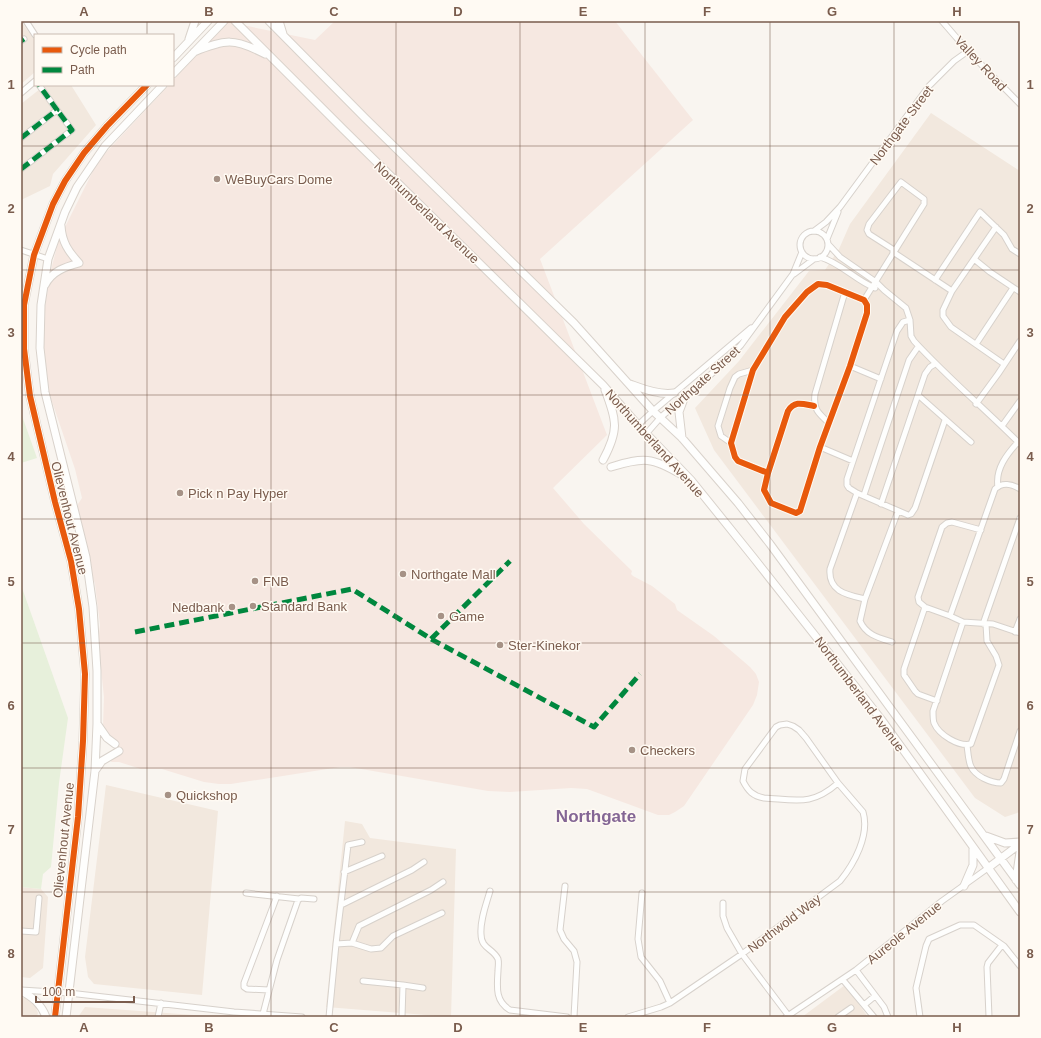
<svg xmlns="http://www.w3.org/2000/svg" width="1041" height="1038" font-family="Arial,sans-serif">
<rect width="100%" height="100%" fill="#f9f5f0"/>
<path fill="#f2e8de" d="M21 21 35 41V72L21 84Z
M45 85H71L96 125 53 174 50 186 21 200V104Z
M931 113 1020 171V812L1005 817 975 798 714 450 695 408 739 361 809 271 825 270 839 249 850 224Z
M106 785 218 811 202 995 94 984 88 977 85 957Z
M345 821 362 824 370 838 456 849 451 1017 326 1007Z
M21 887 41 889 48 897 43 968 30 978 21 977Z
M845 985 868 1017H802Z
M21 998H26L35 1006 38 1013 37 1017H21Z
M85 1007 221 1017H78Z"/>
<path fill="#f6e8e1" d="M335 21H615L693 120 540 259 607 435 553 488 584 524 632 571 631 574 633 576 652 586 675 604 677 610 714 636 750 667 756 674 759 682 757 695 753 705 684 806 675 812 669 815H658L587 789 571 788 510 792 488 791 350 767H340L231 784H219L204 782 162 769H141L119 762H111L117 742 113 740 103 726 104 697 98 641 100 625 95 584 90 569 78 508V504L82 498 75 469 45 381 43 318 52 266 59 239 98 161 169 85H173V80L228 22 315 40Z"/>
<path fill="#e7f0db" d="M21 413 37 458 21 463Z
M21 585 68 718 59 783 51 867 43 874 41 889 21 887Z"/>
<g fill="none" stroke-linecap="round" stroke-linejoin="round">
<g stroke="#d7d1cb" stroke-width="7">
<path id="street" d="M26 21 35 35
M942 21 968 51 1020 104
M21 41 24 39
M21 93 35 81
M21 138 57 110 39 85
M21 169 72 130 57 110
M996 227 952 291 943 310V316L951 327 1004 364
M814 231 826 222 840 207 929 86 954 61 968 51
M800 245a14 14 0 1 1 28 0a14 14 0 1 1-28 0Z
M827 239 838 212
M828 244 840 257 876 282 884 290 906 308 910 320 911 336 914 341C948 378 985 409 1020 444
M21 250 48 259
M893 252 952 291
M820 257C841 263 855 280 875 288
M974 259 990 272 1020 292
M794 274 814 259
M935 280 980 212 1004 235 1012 249 1020 254
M864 300 924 204V199L901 182 869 224 867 230 869 234 894 250
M910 320 903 322 897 331 847 479V485L849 488 857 493 908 515 911 514 915 508 945 420
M976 344 1013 288
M850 366 881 379
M918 395 971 442
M976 404 998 374 1020 341
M829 423C818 413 813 409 815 394L845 292
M638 425 653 411 751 328
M1002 426 1020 401
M646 434 661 417 723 364 741 345 793 274 802 252
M731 443 721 436 718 426 730 388 735 377 739 374 753 370
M820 447 853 461
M768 473 738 461 735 457 731 443 753 370 785 317 807 292 818 284 827 285 864 300 867 305V313L850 366 820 447 800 511 796 513 771 503 764 490 768 473 788 411C795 400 803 404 814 406
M998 487C995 469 1007 454 1018 442
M857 493 830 569C828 592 848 595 865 599
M864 495 909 360 918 347
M881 504 925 374 930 367 935 364
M981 530 952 522 947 523 942 527 918 597 919 602 925 607 950 616 963 622 993 624 1020 633
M925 607 904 669V675L915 691 918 694 937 701
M950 616 995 489C1002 482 1012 484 1020 489
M963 622 933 711C933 715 933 720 934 723 939 735 959 747 971 744L999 665 996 656 987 641 986 624
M983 624 1020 518
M1015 632 1020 619
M892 642C879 638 866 635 860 621L865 599 898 511
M967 745C969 761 968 770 983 778 989 781 994 783 1001 783L1004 779 1020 731
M344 872 382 856
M565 886 560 930 564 939 574 951 577 962 574 1017
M490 891C486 905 480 920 481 934 481 949 493 948 498 959 499 963 498 967 498 971 497 987 495 1001 510 1010L567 1017
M246 893 299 899
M642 893 638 939 641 957 660 981 670 1003
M723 903V916L727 928 742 954 788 1015
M341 905 412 870 424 862
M21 931 36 932 39 898
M352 943 371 949 381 948 393 936 442 913
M336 944 352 943 359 926 431 890 443 882
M856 970 884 1007 888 1017
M843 980 874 1017
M363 981 403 985
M21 990 69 993 234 1012 302 1017
M269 990 247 989 244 987V983L277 896
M864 1005 875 996
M263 1014 277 960 298 900 301 898 314 899
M158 1017 161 1003
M329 1017 336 944 348 845 362 842
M402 1017 403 985 423 988
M628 1017 661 1007 670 1003 742 954 840 881C854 864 870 835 863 812L838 783 806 738 799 730 793 726 787 724 780 725 776 727 745 769 743 781C748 791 753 796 764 798 797 800 812 806 838 783
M786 1017 856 970 942 901 988 868
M838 1017 851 1008
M920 1017 916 988 926 946 929 939 960 925H974L1004 946 1020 966
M989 1017 987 967 988 963 1002 945"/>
</g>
<g stroke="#d9d2cb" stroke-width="9">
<path id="secondary" d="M235 21 343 129 603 385 638 425 691 480 753 557 881 719 1020 912
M269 21 365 118 574 323 653 411 682 438 738 503 770 544 1020 885
M279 21 283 34
M189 39 195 21
M194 52C226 39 234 38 265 54
M173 58 208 21
M173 74 224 21
M45 285C52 271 65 267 79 263 68 251 62 242 61 226
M630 384C644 389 659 395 674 393
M682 438 679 412 685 396
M603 460C619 430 617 421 605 390
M611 467C644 457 652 457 682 475
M98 725 107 738 115 744
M95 771 102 761 119 751
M986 836 1005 843 1020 842
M988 868 1020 844
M1016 880 1020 852
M964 886 973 865V849
M21 991C33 997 41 1004 46 1017
M55 1017 78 817 83 741 85 674 79 609 71 561 55 502 30 396 24 349V305L34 255 53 204 65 181 84 153 107 126 147 85
M66 1017 95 771 97 724V671L93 607 86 557 45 392 40 348 41 305 48 259 65 212 77 187 105 146 163 85"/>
</g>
<use href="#street" stroke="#fefefd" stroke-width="5"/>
<use href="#secondary" stroke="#fefefd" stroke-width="7"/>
<path stroke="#00873e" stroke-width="5" stroke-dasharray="10 5" stroke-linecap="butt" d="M21 41 24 39
M21 138 57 110 39 85
M21 169 72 130 57 110
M135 632 352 589 431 639 594 727 640 674
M431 639 510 561"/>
<g stroke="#fffaf3" stroke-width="8">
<path id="cycleway" d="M768 473 738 461 735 457 731 443 753 370 785 317 807 292 818 284 827 285 864 300 867 305V313L850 366 820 447 800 511 796 513 771 503 764 490 768 473 788 411C795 400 803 404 814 406
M55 1017 78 817 83 741 85 674 79 609 71 561 55 502 30 396 24 349V305L34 255 53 204 65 181 84 153 107 126 147 85"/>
</g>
<use href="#cycleway" stroke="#e8590c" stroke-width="6"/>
</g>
<path fill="none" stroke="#7a5c4d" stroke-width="1" stroke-opacity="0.55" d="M147 21V35M271 21V1017M396 21V1017M520 21V1017M645 21V1017M770 21V1017M894 21V1017M147 85V1017M21 146H1020M21 270H1020M21 395H1020M21 519H1020M21 643H1020M21 768H1020M21 892H1020"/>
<g fill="#a69286" stroke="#fffaf3" stroke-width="1.5">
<circle cx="217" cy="179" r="4"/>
<circle cx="180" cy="493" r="4"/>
<circle cx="403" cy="574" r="4"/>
<circle cx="255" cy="581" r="4"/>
<circle cx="253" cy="606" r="4"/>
<circle cx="232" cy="607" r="4"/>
<circle cx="441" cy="616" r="4"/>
<circle cx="500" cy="645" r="4"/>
<circle cx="632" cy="750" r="4"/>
<circle cx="168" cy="795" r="4"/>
</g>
<g text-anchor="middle" stroke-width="3" stroke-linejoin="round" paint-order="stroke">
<g font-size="13" fill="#7a5c4d" stroke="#fffaf3">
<text transform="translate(981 63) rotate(47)" y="5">Valley Road</text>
<text transform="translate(901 125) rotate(-53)" y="5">Northgate Street</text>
<text transform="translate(427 212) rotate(44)" y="5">Northumberland Avenue</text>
<text transform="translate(702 380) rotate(-42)" y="5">Northgate Street</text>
<text transform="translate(655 443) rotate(48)" y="5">Northumberland Avenue</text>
<text transform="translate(70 518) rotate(76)" y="5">Olievenhout Avenue</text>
<text transform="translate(860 694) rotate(53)" y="5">Northumberland Avenue</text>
<text transform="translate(63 840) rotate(-84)" y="5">Olievenhout Avenue</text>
<text transform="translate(784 923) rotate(-37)" y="5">Northwold Way</text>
<text transform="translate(904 932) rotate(-39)" y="5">Aureole Avenue</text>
</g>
<g font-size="13" fill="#7a5c4d" stroke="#fffaf3" text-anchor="start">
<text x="225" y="184">WeBuyCars Dome</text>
<text x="188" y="498">Pick n Pay Hyper</text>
<text x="411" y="579">Northgate Mall</text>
<text x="263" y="586">FNB</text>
<text x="261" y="611">Standard Bank</text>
<text x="224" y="612" text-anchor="end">Nedbank</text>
<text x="449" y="621">Game</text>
<text x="508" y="650">Ster-Kinekor</text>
<text x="640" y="755">Checkers</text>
<text x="176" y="800">Quickshop</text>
</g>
<g font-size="17" font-weight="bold" fill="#846695" stroke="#fffaf3">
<text x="596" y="822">Northgate</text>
</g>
</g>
<rect width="1041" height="1038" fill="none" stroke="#fffaf3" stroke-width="44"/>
<rect x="34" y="34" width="140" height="52" fill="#fffaf3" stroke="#cabbb1"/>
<rect x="42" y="47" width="20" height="6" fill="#e8590c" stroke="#cabbb1"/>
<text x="70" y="54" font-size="12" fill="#7a5c4d">Cycle path</text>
<rect x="42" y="67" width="20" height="6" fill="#00873e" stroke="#cabbb1"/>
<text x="70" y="74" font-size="12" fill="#7a5c4d">Path</text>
<path d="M36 996v6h98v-6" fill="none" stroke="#7a5c4d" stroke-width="2"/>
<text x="42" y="996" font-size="12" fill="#7a5c4d" stroke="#fffaf3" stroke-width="3" paint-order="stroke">100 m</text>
<rect x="22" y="22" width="997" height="994" fill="none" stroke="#7a5c4d" stroke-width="1.5"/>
<g font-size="13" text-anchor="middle" font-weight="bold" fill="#7a5c4d">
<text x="84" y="16">A</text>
<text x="209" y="16">B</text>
<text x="334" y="16">C</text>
<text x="458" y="16">D</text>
<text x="583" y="16">E</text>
<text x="707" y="16">F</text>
<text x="832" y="16">G</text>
<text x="957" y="16">H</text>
<text x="11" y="89">1</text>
<text x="1030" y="89">1</text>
<text x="11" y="213">2</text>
<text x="1030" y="213">2</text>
<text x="11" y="337">3</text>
<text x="1030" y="337">3</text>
<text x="11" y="461">4</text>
<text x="1030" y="461">4</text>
<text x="11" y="586">5</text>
<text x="1030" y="586">5</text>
<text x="11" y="710">6</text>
<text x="1030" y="710">6</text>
<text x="11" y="834">7</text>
<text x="1030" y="834">7</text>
<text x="11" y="958">8</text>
<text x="1030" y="958">8</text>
<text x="84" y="1032">A</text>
<text x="209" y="1032">B</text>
<text x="334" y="1032">C</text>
<text x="458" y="1032">D</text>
<text x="583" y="1032">E</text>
<text x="707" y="1032">F</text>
<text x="832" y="1032">G</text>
<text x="957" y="1032">H</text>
</g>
</svg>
